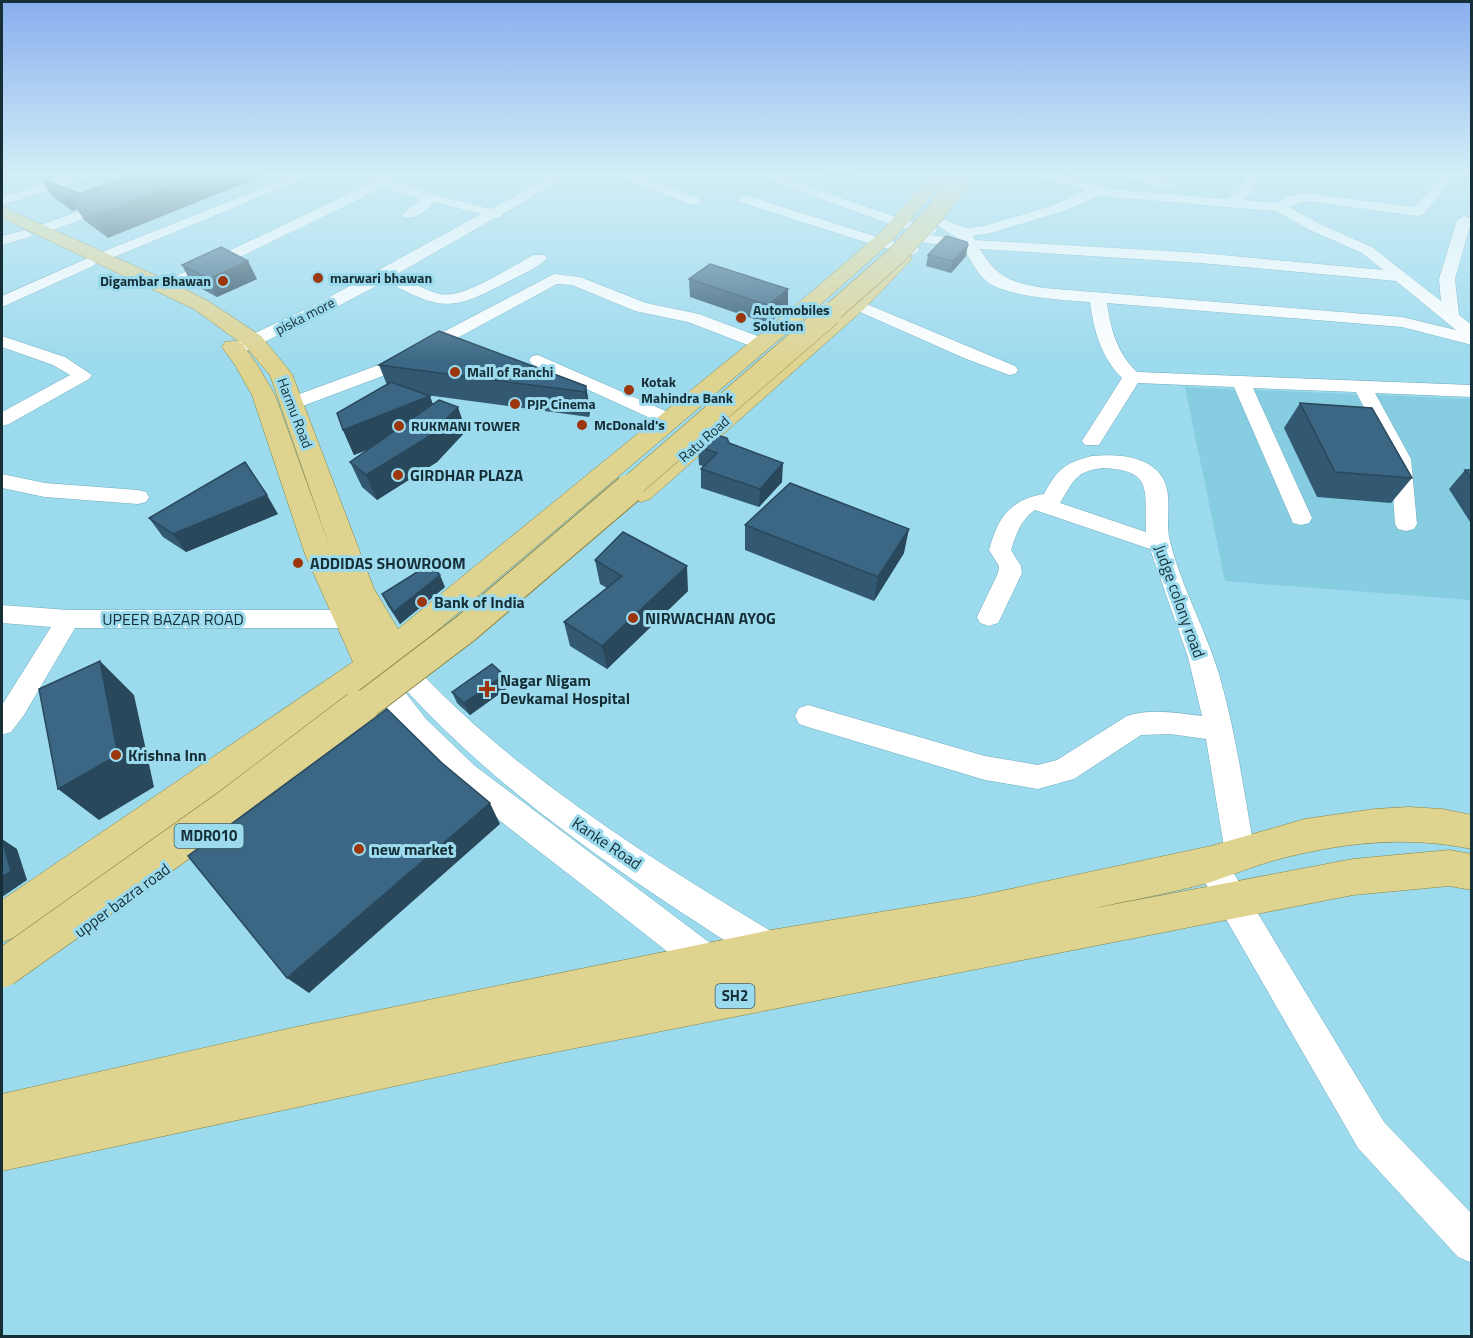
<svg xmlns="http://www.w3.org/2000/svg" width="1473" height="1338" font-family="'Titillium Web',sans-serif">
<rect width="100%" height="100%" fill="#9cdaed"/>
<path fill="#86cde2" d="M1185 387 1471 399V600L1225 581Z"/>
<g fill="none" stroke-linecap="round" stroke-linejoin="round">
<g stroke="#6facbe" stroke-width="1">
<path id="minor" d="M70 175H91L90 178 2 205V197Z
M295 175H313L107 260H97L94 257 97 254Z
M362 175H379L425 192 491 209 553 175H569L503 214 501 217 495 218 397 274C411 281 425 291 440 294 464 299 511 266 534 255H544L547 258C539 268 522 274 511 280 453 311 443 312 386 281L325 313 241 353H229L226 349 229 345 313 306 481 214 433 202C427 211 415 220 404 217L402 214 421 200 385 187 172 290H160L158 287 160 284 373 182 363 179Z
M613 175H633L699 198 701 201 699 204H689Z
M756 175H776L905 220 935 228 937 231 930 235 959 239 930 221 937 217 966 228 984 226 1054 205 1086 190 1041 178 1040 175H1062L1109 189 1228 199 1240 188 1248 175H1261L1250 194 1243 200 1277 203 1288 196 1306 193 1414 207 1443 175H1456L1423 215 1418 216 1306 201 1289 207 1320 224 1372 247 1441 301 1439 279 1457 220 1464 216 1472 218V226H1470L1455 279 1459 315 1472 325V345L1402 327 1107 303C1111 330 1117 353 1137 372L1472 385V397L1375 393 1411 459 1417 524 1414 529 1406 531 1398 529 1395 524 1391 459 1356 392 1253 388 1312 518 1309 523 1301 525 1293 523 1234 387 1138 383 1099 445H1085L1082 441 1122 378C1101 357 1094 331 1090 302 1065 300 1009 297 989 283 978 275 970 260 964 248L919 242 917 239 919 236 929 235 895 226ZM1099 196 1276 211 1310 230 1362 253 1383 270 1201 253 975 240 973 236 991 233 1064 211ZM980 249 1201 263 1396 281 1456 330 1402 317 1044 288C1011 282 998 279 980 249Z
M1126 175H1147L1175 183 1177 186 1170 190 1127 178Z
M745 195 884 239 917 247 920 250 912 255 874 245 740 202 738 199Z
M112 199 119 203 117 206 48 232 43 233 36 229 38 226Z
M25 230 32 234 30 237 2 245V236Z
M88 258 93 260 96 263 93 266 2 307V296Z
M554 274 580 277 646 303 699 314 765 339 768 343 765 347H753L688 322 635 311 572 285 557 284 396 371 300 407H286L284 403 286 399 384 363Z
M857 300 1015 366 1018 370 1015 374 1009 375 964 358 851 308 849 305 851 302Z
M2 336 65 357 92 375 89 379 9 424 2 426V412L70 375 53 365 2 347Z
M538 355 677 416 680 420 677 424H663L532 364 529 360 532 356Z
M1092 456C1114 454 1145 455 1160 474 1175 493 1164 519 1170 541 1181 586 1205 628 1219 674 1236 732 1244 793 1255 853L1251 863 1240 867 1229 863 1225 853 1206 739 1170 734 1141 735 1074 779 1038 789 985 780 808 727 799 724 795 716 799 708 808 705 985 756 1038 765 1057 760 1127 716C1150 708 1178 713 1202 716L1188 657 1150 549 1035 510C1021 519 1016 535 1011 550L1021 566 1022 573 1001 617 998 623 989 626 980 623 977 617 998 573 999 566 989 550C998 518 1009 500 1044 494 1057 470 1064 463 1092 456ZM1103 468C1155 470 1144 492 1146 532L1060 503C1074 481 1075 471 1103 468Z
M2 474 45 483 138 490 146 492 149 497 146 502 138 504 45 497 2 488Z
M2 605 68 610H345L354 613 357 619 354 625 345 628H75L24 715 11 732 2 735V705L51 627 2 623Z
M375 662 384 665 426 719 475 766 726 955 730 967 726 979 714 983 702 979C655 942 609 905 562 869 485 810 421 761 366 679L362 672 366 665Z
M414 672 423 675C528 784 658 863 787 941L791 953 787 965 775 969 763 965C636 884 507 801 405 689L401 682 405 675Z
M1211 850 1222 854 1384 1122 1472 1214V1263L1458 1257 1358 1148 1200 874 1196 864 1200 854Z"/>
</g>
<g stroke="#8a8641" stroke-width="1">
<path id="major" d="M931 175H948L893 240 822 303 412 652 420 666 415 675 404 678 393 675 390 669 16 937 2 942V900L353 662 305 554 252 395 235 365 222 347 225 342 233 341 241 342 256 363 275 395 332 553 270 375 245 346 194 309 2 218V207L173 283 208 301 261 336 292 374 374 589 398 629 808 295 881 232Z
M903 253 910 255 912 259 864 309 650 499 641 502 632 499 628 493 632 487 850 301 896 255Z
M1409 807 1442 809 1472 815V849C1404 835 1338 843 1272 861 1251 867 1232 875 1211 882 1172 893 1130 900 1090 909L1353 859 1449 850 1472 854V890L1449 886 1353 895 520 1059 2 1171V1094L296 1027 771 930 978 896 1211 846 1305 819 1375 809Z"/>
</g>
<use href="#minor" fill="#fff" fill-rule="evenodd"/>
<use href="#major" fill="#dfd390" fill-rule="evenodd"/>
<g stroke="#8a8641" stroke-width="20" stroke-linecap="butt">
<path id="major-bridge-far3" d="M829 315 897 255 937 211 963 175"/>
</g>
<g stroke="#8a8641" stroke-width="24" stroke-linecap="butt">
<path id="major-bridge-far2" d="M627 490 830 314"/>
</g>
<g stroke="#8a8641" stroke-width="31" stroke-linecap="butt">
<path id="major-bridge-far1" d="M357 711 465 629 629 489"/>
</g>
<g stroke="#8a8641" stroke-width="38" stroke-linecap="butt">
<path id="major-bridge" d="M2 969 230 807 359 709"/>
</g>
<use href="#major-bridge-far3" stroke="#dfd390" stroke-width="19"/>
<use href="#major-bridge-far2" stroke="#dfd390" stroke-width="23"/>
<use href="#major-bridge-far1" stroke="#dfd390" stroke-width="29"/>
<use href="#major-bridge" stroke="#dfd390" stroke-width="37"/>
</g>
<path fill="#335972" d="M129 175 108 238 84 220 77 209 72 211 52 196 45 185 81 194Z
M825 175H852L842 179Z
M928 255 966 256 951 273 926 266Z
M182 265 257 279 217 297 191 283Z
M689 279 788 307 768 324 690 297Z
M379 365 586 386 590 411 589 417 426 395 433 404 466 431 437 462 377 500 362 487 350 462 369 449 354 455 343 430 387 385Z
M1300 403 1412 478 1391 503 1317 497 1284 428Z
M729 443 782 482 759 507 701 488V469L703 466 699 465 698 446Z
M1465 470H1472V525L1449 489Z
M278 514 186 552 163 537 149 518Z
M745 525 904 553 874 601 745 550Z
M595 560 688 591 607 669 570 646 564 622 607 588 600 584Z
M445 587 400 624 388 606 382 594Z
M504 675 509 687 470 715 457 703 452 692Z"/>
<path fill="#29485c" d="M199 175H265L108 238 95 216Z
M843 175H852L842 179Z
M70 198 77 209 72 211 65 200Z
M968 245 966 256 951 273 953 261Z
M248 261 257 279 217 297 208 279Z
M788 289V307L768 324V305Z
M586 386 590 411 589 417 585 392Z
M430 396 439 421 354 455 343 430Z
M458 407 466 431 437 462 377 500 366 475Z
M783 463 782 482 759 507 760 489Z
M267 495 278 514 186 552 173 534Z
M909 529 904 553 874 601 878 577Z
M687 566 688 591 607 669 602 646Z
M440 575 445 587 400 624 394 612Z
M100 661 134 695 154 787 99 820 58 789Z
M504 675 509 687 470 715 464 703Z
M490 803 500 824 309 993 287 978Z
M2 839 17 849 27 880 2 897Z"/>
<path fill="#3b6784" stroke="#29485c" stroke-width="1.5" d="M129 175H199L95 216 70 198Z
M47 181 81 194 65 200 45 185Z
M946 236 967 242 968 245 953 261 928 255Z
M221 247 248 261 208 279 182 265Z
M710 264 788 289 768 305 689 279Z
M439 331 586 386 585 392 379 365Z
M391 382 430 396 343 430 337 413Z
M439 400 458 407 428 437 366 475 350 462Z
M1300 403 1372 408 1412 478 1335 472Z
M714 434 727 438 729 443 783 463 760 489 701 469 717 453 698 446Z
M245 462 267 495 173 534 149 518Z
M1465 470H1472V479Z
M790 483 909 529 878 577 745 525Z
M623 532 687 566 602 646 564 622 622 576 595 560Z
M430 564 440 575 394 612 382 594Z
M100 661 118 755 58 789 39 689Z
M492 664 504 675 464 703 452 692Z
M387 709 442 763 490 803 287 978 188 856Z
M2 840 11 871 2 877Z"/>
<linearGradient id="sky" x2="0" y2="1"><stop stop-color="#89aeee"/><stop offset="0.48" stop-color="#d2eef7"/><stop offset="1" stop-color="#d2eef7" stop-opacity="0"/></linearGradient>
<rect width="1473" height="363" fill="url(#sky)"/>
<g fill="#9c360d" stroke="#9cdaed" stroke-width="2">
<circle cx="318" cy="278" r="6"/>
<circle cx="223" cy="281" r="6"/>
<circle cx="741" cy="318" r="6"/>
<circle cx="455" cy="372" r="6"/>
<circle cx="629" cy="390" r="6"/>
<circle cx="515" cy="404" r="6"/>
<circle cx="582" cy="425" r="6"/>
<circle cx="399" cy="426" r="6"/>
<circle cx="398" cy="475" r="6"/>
<circle cx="298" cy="563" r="6"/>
<circle cx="422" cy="602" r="6"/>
<circle cx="633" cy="618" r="6"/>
<path d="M484 680h6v6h6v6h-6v6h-6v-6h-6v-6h6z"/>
<circle cx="116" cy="755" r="6"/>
<circle cx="359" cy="849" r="6"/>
</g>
<g text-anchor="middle" stroke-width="6" stroke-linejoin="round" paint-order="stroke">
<g font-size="14" font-weight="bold" fill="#162f37" stroke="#9cdaed" text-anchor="start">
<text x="330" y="283">marwari bhawan</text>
<text x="211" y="286" text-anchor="end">Digambar Bhawan</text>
<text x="753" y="315">Automobiles<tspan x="753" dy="16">Solution</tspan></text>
<text x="467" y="377">Mall of Ranchi</text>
<text x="641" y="387">Kotak<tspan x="641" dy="16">Mahindra Bank</tspan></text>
<text x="527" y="409">PJP Cinema</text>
<text x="594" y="430">McDonald's</text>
<text x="411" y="431">RUKMANI TOWER</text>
</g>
<g font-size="14" fill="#162f37" stroke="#9cdaed">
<text transform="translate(305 316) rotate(-27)" y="5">piska more</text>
<text transform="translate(295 413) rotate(69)" y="5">Harmu Road</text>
<text transform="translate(704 439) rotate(-41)" y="5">Ratu Road</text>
</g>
<g fill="#9cdaed" stroke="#3e626e" stroke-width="1.5">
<rect x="174.5" y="824" width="69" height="24" rx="4.5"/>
<rect x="715.5" y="984" width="39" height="24" rx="4.5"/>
</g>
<g font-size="15" font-weight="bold" fill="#162f37">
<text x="209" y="841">MDR010</text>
<text x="735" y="1001">SH2</text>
</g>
<g font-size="16" font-weight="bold" fill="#162f37" stroke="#9cdaed" text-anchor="start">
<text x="410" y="481">GIRDHAR PLAZA</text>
<text x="310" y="569">ADDIDAS SHOWROOM</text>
<text x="434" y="608">Bank of India</text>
<text x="645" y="624">NIRWACHAN AYOG</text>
<text x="500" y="686">Nagar Nigam<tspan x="500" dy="18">Devkamal Hospital</tspan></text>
<text x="128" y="761">Krishna Inn</text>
<text x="371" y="855">new market</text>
</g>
<g font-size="16" fill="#162f37" stroke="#9cdaed">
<text transform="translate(1180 601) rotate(70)" y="6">Judge colony road</text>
<text x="173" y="625">UPEER BAZAR ROAD</text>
<text transform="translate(607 843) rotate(34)" y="6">Kanke Road</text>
<text transform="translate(122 900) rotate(-36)" y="6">upper bazra road</text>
</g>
</g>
<rect width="1473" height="1338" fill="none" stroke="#162f37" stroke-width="6"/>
</svg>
